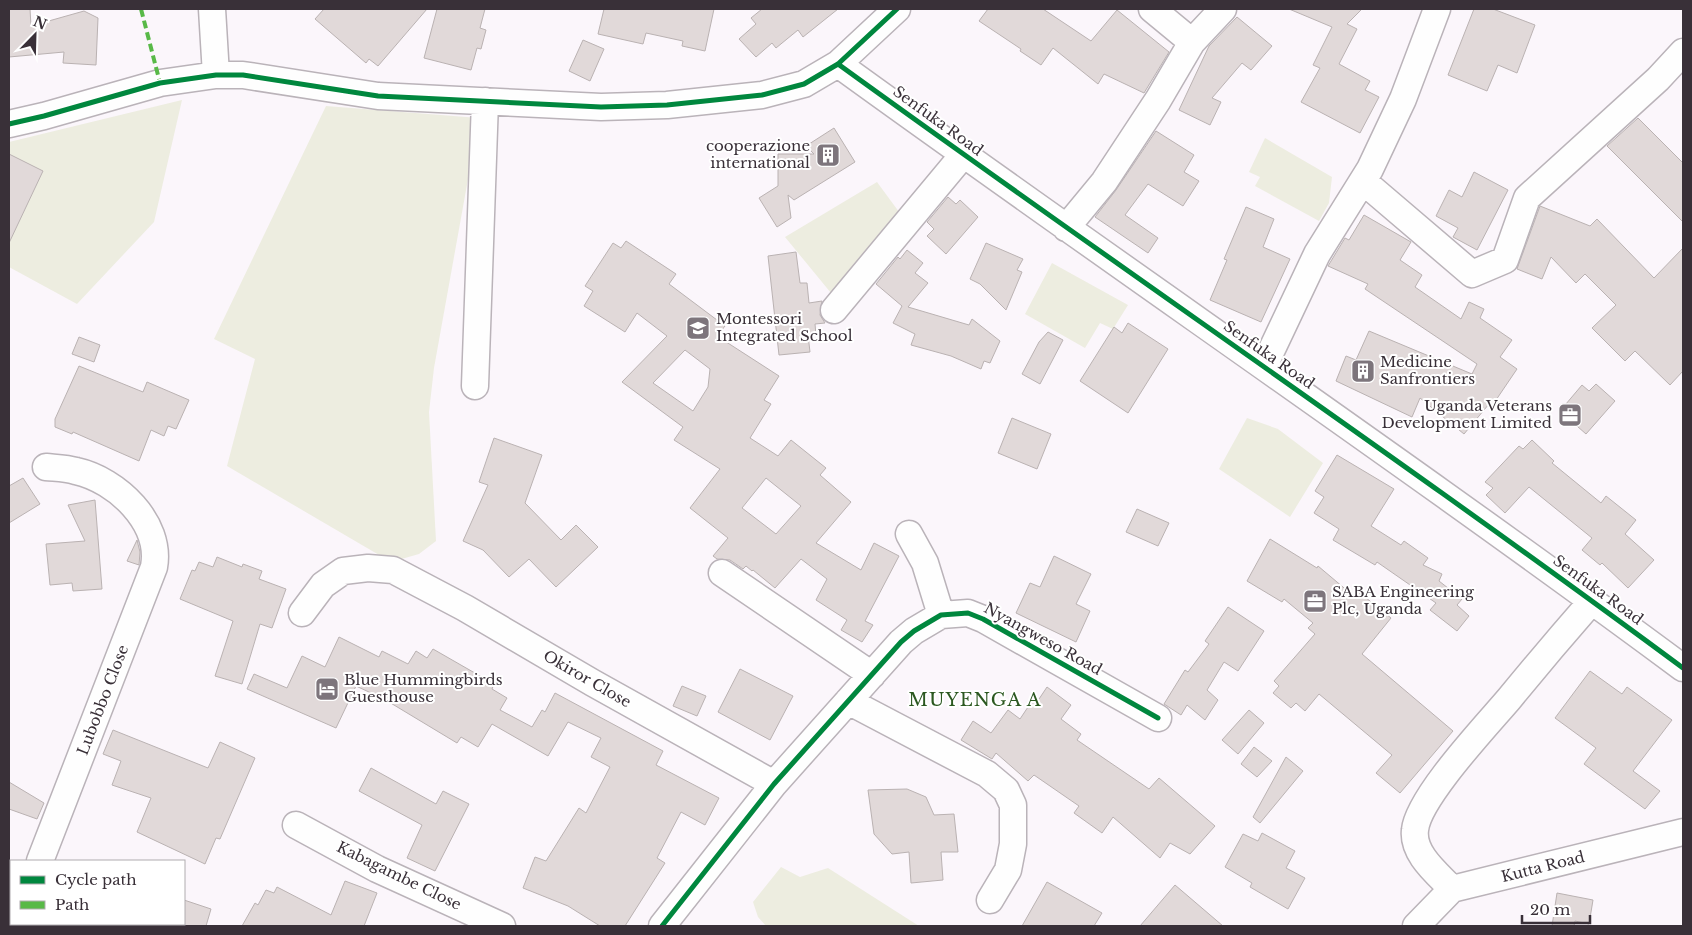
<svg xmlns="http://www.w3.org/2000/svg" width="1692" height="935" font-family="'Libre Baskerville',serif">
<rect width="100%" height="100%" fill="#fbf6fb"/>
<path fill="#edede0" d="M182 100 154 222 77 304 9 267V142Z
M326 106 479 118 434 368 429 412 436 541 419 554 391 562 227 466 255 359 214 339Z
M1265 138 1332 177 1329 203 1319 221 1255 186 1260 177 1249 172Z
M877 182 902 216 831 293 785 237Z
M1052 263 1128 305 1113 329 1100 323 1085 348 1025 314Z
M1247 418 1278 429 1323 463 1290 517 1219 469Z
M781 867 800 877 828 868 919 926H766L758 917 753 902Z"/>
<path fill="#e1d9d9" stroke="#bab2b2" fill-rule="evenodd" d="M9 9H30L31 26 84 11 98 18 96 65 63 63 64 52 9 57Z
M324 9H427L378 66 369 59 366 63 315 19Z
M437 9H485L480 28 486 30 481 49 477 48 471 70 424 58Z
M604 9H714L705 51 682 46 683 41 646 33 643 44 598 34Z
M762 9H838L803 37 798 30 776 48 772 43 756 57 739 39 756 24 751 18Z
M988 9H1043L1091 41 1117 10 1169 52 1144 93 1104 74 1098 84 1053 48 1041 65 1020 51 1021 49 979 21Z
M1289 9H1362L1347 24 1357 29 1339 64 1370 81 1365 90 1379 97 1360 133 1301 102 1320 68 1313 65 1332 27Z
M1474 9H1493L1535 25 1517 73 1498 65 1487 91 1448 75Z
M1237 17 1272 46 1251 70 1242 63 1212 98 1221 102 1210 125 1179 110 1209 46Z
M583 40 604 49 590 81 569 71Z
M1638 118 1683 163V222L1607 146Z
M834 128 855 162 794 200 788 195 791 218 777 227 759 198 778 186V154H814L806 146Z
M1156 131 1194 155 1184 172 1199 181 1183 206 1148 184 1125 215 1158 238 1148 253 1095 217 1116 190Z
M9 154 43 171 9 243Z
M1474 172 1508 190 1477 250 1453 237 1458 228 1436 216 1449 190 1462 197Z
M948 197 956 204 960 200 978 217 946 254 927 236 934 229 927 222Z
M1540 206 1590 226 1597 219 1654 278 1683 248V371L1670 385 1635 351 1625 361 1592 328 1616 305 1585 274 1576 283 1551 257 1542 279 1517 269Z
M1246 207 1274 219 1263 247 1290 259 1261 322 1210 300 1227 260 1224 259Z
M1364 215 1411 242 1400 260 1422 275 1415 287 1461 319 1469 302 1484 309 1480 318 1512 340 1500 357 1517 369 1496 400 1494 398 1464 434 1420 398 1412 417 1336 381 1346 356 1356 360 1369 331 1472 374 1477 364 1365 289 1368 284 1328 266 1345 238 1349 240Z
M626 241 676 274 669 284 725 326 717 336 779 376 764 400 771 404 750 438 778 456 791 440 826 468 820 475 851 502 816 543 861 570 874 543 899 556 865 621 873 625 862 642 841 630 847 620 816 600 827 579 801 559 775 588 753 570 752 571 746 566 743 569 730 560 717 559 713 556 728 538 690 508 720 469 674 440 683 427 622 382 667 336 637 313 625 332 584 306 593 291 585 286 613 243 621 248ZM685 350 710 369 708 387 693 411 653 383ZM766 478 801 506 776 534 742 508Z
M986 243 1023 259 1017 270 1022 272 1006 310 980 284 970 279Z
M907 250 923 263 915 273 928 283 908 307 969 325 972 319 1000 341 990 363 984 361 981 369 951 356 911 345 915 334 893 323 902 306 876 284 898 257 900 259Z
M796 252 800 283H807L809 303 822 301 820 315 825 323 815 324 816 335H808L810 352 779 355 768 256Z
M1128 323 1168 349 1128 413 1080 381 1114 327 1122 333Z
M1048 332 1063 340 1040 384 1022 374 1039 342Z
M79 337 100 345 94 362 72 354Z
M79 366 143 392 147 382 189 400 176 429 168 426 164 436 151 430 139 461 73 432 72 434 55 427V419Z
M1596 384 1615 401 1586 434 1560 411 1582 385 1589 391Z
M1012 418 1051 434 1037 469 998 453Z
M494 438 542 455 525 503 561 540 576 525 598 547 556 587 529 559 509 577 483 550 463 541 488 485 479 482Z
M1532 440 1554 461 1552 463 1601 503 1606 496 1636 520 1625 534 1654 560 1628 588 1602 563 1600 565 1582 550 1592 538 1529 487 1505 513 1486 495 1493 488 1485 482 1519 446 1523 449Z
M1337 455 1394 489 1371 526 1401 545 1404 541 1428 558 1423 565 1442 574 1439 581 1462 599 1457 605 1469 616 1457 631 1430 610 1436 603 1377 562 1375 565 1333 540 1339 529 1314 513 1324 497 1315 491Z
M23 478 40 504 9 523V486Z
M95 500 102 589 73 591 72 583 50 585 46 544 85 541 68 505Z
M1137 509 1169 523 1158 546 1126 532Z
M1270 539 1317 568 1318 566 1356 598 1360 593 1391 618 1362 654 1453 731 1400 793 1376 773 1392 755 1319 694 1305 711 1296 703 1291 708 1273 693 1279 686 1274 681 1315 634 1308 628 1313 623 1284 599 1282 602 1247 581Z
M137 540 140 552 139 565 127 561Z
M1054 556 1091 574 1076 604 1090 611 1076 642 1016 613 1030 583 1040 587Z
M217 557 242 567 243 564 262 571 259 579 286 589 272 628 260 624 242 684 215 676 233 621 180 599 192 570 195 571 199 562 213 567Z
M1228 607 1264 631 1238 671 1224 662 1207 690 1218 700 1205 720 1187 705 1181 715 1164 704 1185 670 1188 672 1209 644 1205 641Z
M339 637 379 657 382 651 408 664 416 651 427 658 433 649 494 684 492 689 507 698 500 710 532 727 542 710 545 712 555 693 663 751 656 765 719 798 705 825 681 812 657 858 665 863 625 926H600L568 906 523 888 535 857 546 861 579 808 586 813 610 767 591 757 601 738 568 722 548 756 492 724 478 747 461 737 457 743 384 699 356 686 336 728 247 689 254 674 287 688 302 656 325 667Z
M740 669 793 696 770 740 718 712Z
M1590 671 1622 694 1627 687 1672 720 1633 771 1660 791 1645 809 1584 764 1596 748 1555 718Z
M682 686 706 696 697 716 673 706Z
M1047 687 1071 705 1061 719 1081 734 1077 740 1149 789 1159 778 1215 826 1190 854 1170 843 1160 858 1113 817 1102 833 1074 813 1079 806 1034 775 1028 781 996 753 992 759 961 740 973 721 991 733 1008 710 1020 719 1034 698 1039 699Z
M1249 710 1264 723 1238 754 1222 740Z
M113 730 208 768 220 742 255 758 220 839 216 838 205 864 137 832 151 798 112 785 121 761 103 754Z
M1254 747 1272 761 1257 777 1241 764Z
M1286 757 1303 771 1260 823 1253 817Z
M371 768 436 804 443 791 469 804 435 871 407 858 422 825 359 791Z
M9 782 44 803 37 819 9 809Z
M907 789 926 797 934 815 954 814 958 852H941L943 880 911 883 909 852 892 854 874 834 868 790Z
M1262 833 1295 851 1286 868 1305 878 1288 909 1250 887 1252 883 1225 867 1243 834 1258 841Z
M345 881 377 893 364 926H242L255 903 258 905 266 890 274 893 277 887 331 915Z
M1047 882 1102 913 1094 926H1022Z
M1175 885 1223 926H1140Z
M1557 893 1593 900 1589 924 1575 921 1574 926H1552Z
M184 900 211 909 206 926H184Z"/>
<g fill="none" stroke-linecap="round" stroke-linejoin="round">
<g stroke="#bab3b9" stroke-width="29">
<path id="minor" d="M212 9 216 75
M1152 9 1192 42
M838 64C1118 267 1405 462 1683 668
M9 124 44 116 160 83 216 75H243L378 96 601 107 667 105 762 95 804 84 838 64 897 9
M1363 181 1472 274 1505 260 1527 198 1658 79 1683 52
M1066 228 1104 182 1158 100 1192 42 1223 9
M834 310 963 155
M1264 366 1317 254 1370 169 1403 99 1437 9
M475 386 485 101
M909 534 925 563 941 615
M722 573 872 675
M302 613 323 585 343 571 368 568 393 570 465 608 593 683 774 784
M848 701 987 774 1006 790 1013 805V844L1008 870 990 900
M296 825 377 869 502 926
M40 861 154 567C162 523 117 480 76 471 66 468 56 468 46 467
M9 882 11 881
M1452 889C1438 874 1412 854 1415 830 1418 798 1486 726 1509 699 1536 666 1564 633 1592 601
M662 926 774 784 901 642 914 631 941 615 968 613 983 619 1158 718
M1416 926 1452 889 1683 832"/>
</g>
<use href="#minor" stroke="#fefefe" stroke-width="26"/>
<path stroke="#58b947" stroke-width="4" stroke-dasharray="8 4" stroke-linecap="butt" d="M141 9 160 83"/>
<g stroke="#fff" stroke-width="8">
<path id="cycleway" d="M838 64C1118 267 1405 462 1683 668
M9 124 44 116 160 83 216 75H243L378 96 601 107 667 105 762 95 804 84 838 64 897 9
M662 926 774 784 901 642 914 631 941 615 968 613 983 619 1158 718"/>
</g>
<use href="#cycleway" stroke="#00873e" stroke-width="5"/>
</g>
<defs>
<g id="building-square" transform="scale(1.25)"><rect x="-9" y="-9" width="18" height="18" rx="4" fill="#7d757c" stroke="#fff"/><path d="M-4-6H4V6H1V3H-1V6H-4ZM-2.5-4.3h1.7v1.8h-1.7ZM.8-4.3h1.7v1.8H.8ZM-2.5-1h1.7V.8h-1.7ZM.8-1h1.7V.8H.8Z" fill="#fff"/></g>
<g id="school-square" transform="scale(1.25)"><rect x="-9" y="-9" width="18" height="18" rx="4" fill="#7d757c" stroke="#fff"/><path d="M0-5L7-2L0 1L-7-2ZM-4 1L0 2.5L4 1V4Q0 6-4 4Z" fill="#fff"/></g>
<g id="office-square" transform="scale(1.25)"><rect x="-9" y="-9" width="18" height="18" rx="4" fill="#7d757c" stroke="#fff"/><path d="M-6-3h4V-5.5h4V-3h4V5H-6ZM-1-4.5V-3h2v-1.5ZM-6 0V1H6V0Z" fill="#fff"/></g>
<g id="hotel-square" transform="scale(1.25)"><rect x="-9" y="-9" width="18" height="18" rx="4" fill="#7d757c" stroke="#fff"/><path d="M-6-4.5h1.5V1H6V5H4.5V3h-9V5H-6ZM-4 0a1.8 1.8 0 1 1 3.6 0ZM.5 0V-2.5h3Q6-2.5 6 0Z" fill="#fff"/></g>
</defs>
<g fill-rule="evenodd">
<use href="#building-square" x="828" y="155"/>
<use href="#school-square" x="698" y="328"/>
<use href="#building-square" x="1363" y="371"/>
<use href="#office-square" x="1570" y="415"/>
<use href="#office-square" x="1315" y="601"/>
<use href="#hotel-square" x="327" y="689"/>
</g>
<g text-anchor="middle" stroke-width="4" stroke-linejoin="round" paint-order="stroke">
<g font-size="15" fill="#393038" stroke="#fff">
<text transform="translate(938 121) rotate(36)" y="5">Senfuka Road</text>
<text transform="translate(1269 355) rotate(35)" y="5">Senfuka Road</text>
<text transform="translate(1598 590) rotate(36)" y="5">Senfuka Road</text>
<text transform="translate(1043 639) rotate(29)" y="5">Nyangweso Road</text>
<text transform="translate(587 679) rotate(30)" y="5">Okiror Close</text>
<text transform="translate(103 700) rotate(-69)" y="5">Lubobbo Close</text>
<text transform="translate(1543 867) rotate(-14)" y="5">Kutta Road</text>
<text transform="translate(399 876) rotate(26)" y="5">Kabagambe Close</text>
</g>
<g font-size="15" fill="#393038" stroke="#fff" text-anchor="start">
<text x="810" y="151" text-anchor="end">cooperazione<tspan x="810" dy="17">international</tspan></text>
<text x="716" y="324">Montessori<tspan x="716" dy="17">Integrated School</tspan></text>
<text x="1380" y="367">Medicine<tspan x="1380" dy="17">Sanfrontiers</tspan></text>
<text x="1552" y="411" text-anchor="end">Uganda Veterans<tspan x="1552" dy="17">Development Limited</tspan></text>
<text x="1332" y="597">SABA Engineering<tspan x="1332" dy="17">Plc, Uganda</tspan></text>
<text x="344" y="685">Blue Hummingbirds<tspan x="344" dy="17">Guesthouse</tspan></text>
</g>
<g font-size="18" letter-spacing="1" fill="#2b5820" stroke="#fff">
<text x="975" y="706">MUYENGA A</text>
</g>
</g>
<rect width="1692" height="935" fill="none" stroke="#393038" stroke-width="20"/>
<rect x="10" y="860" width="175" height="65" fill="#ffffff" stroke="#b0acaf"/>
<rect x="20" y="876" width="25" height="8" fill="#00873e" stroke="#b0acaf"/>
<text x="55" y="885" font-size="15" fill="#393038">Cycle path</text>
<rect x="20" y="901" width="25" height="8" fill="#58b947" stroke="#b0acaf"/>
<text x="55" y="910" font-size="15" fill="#393038">Path</text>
<g transform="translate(35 35) rotate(23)" stroke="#ffffff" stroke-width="4" paint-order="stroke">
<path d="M0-4L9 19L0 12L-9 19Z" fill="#393038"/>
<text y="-8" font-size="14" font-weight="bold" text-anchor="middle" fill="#393038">N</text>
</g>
<path d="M1522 915v8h68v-8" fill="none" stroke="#393038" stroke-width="2.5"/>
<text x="1530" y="915" font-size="15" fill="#393038" stroke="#ffffff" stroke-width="4" paint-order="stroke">20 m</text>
</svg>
